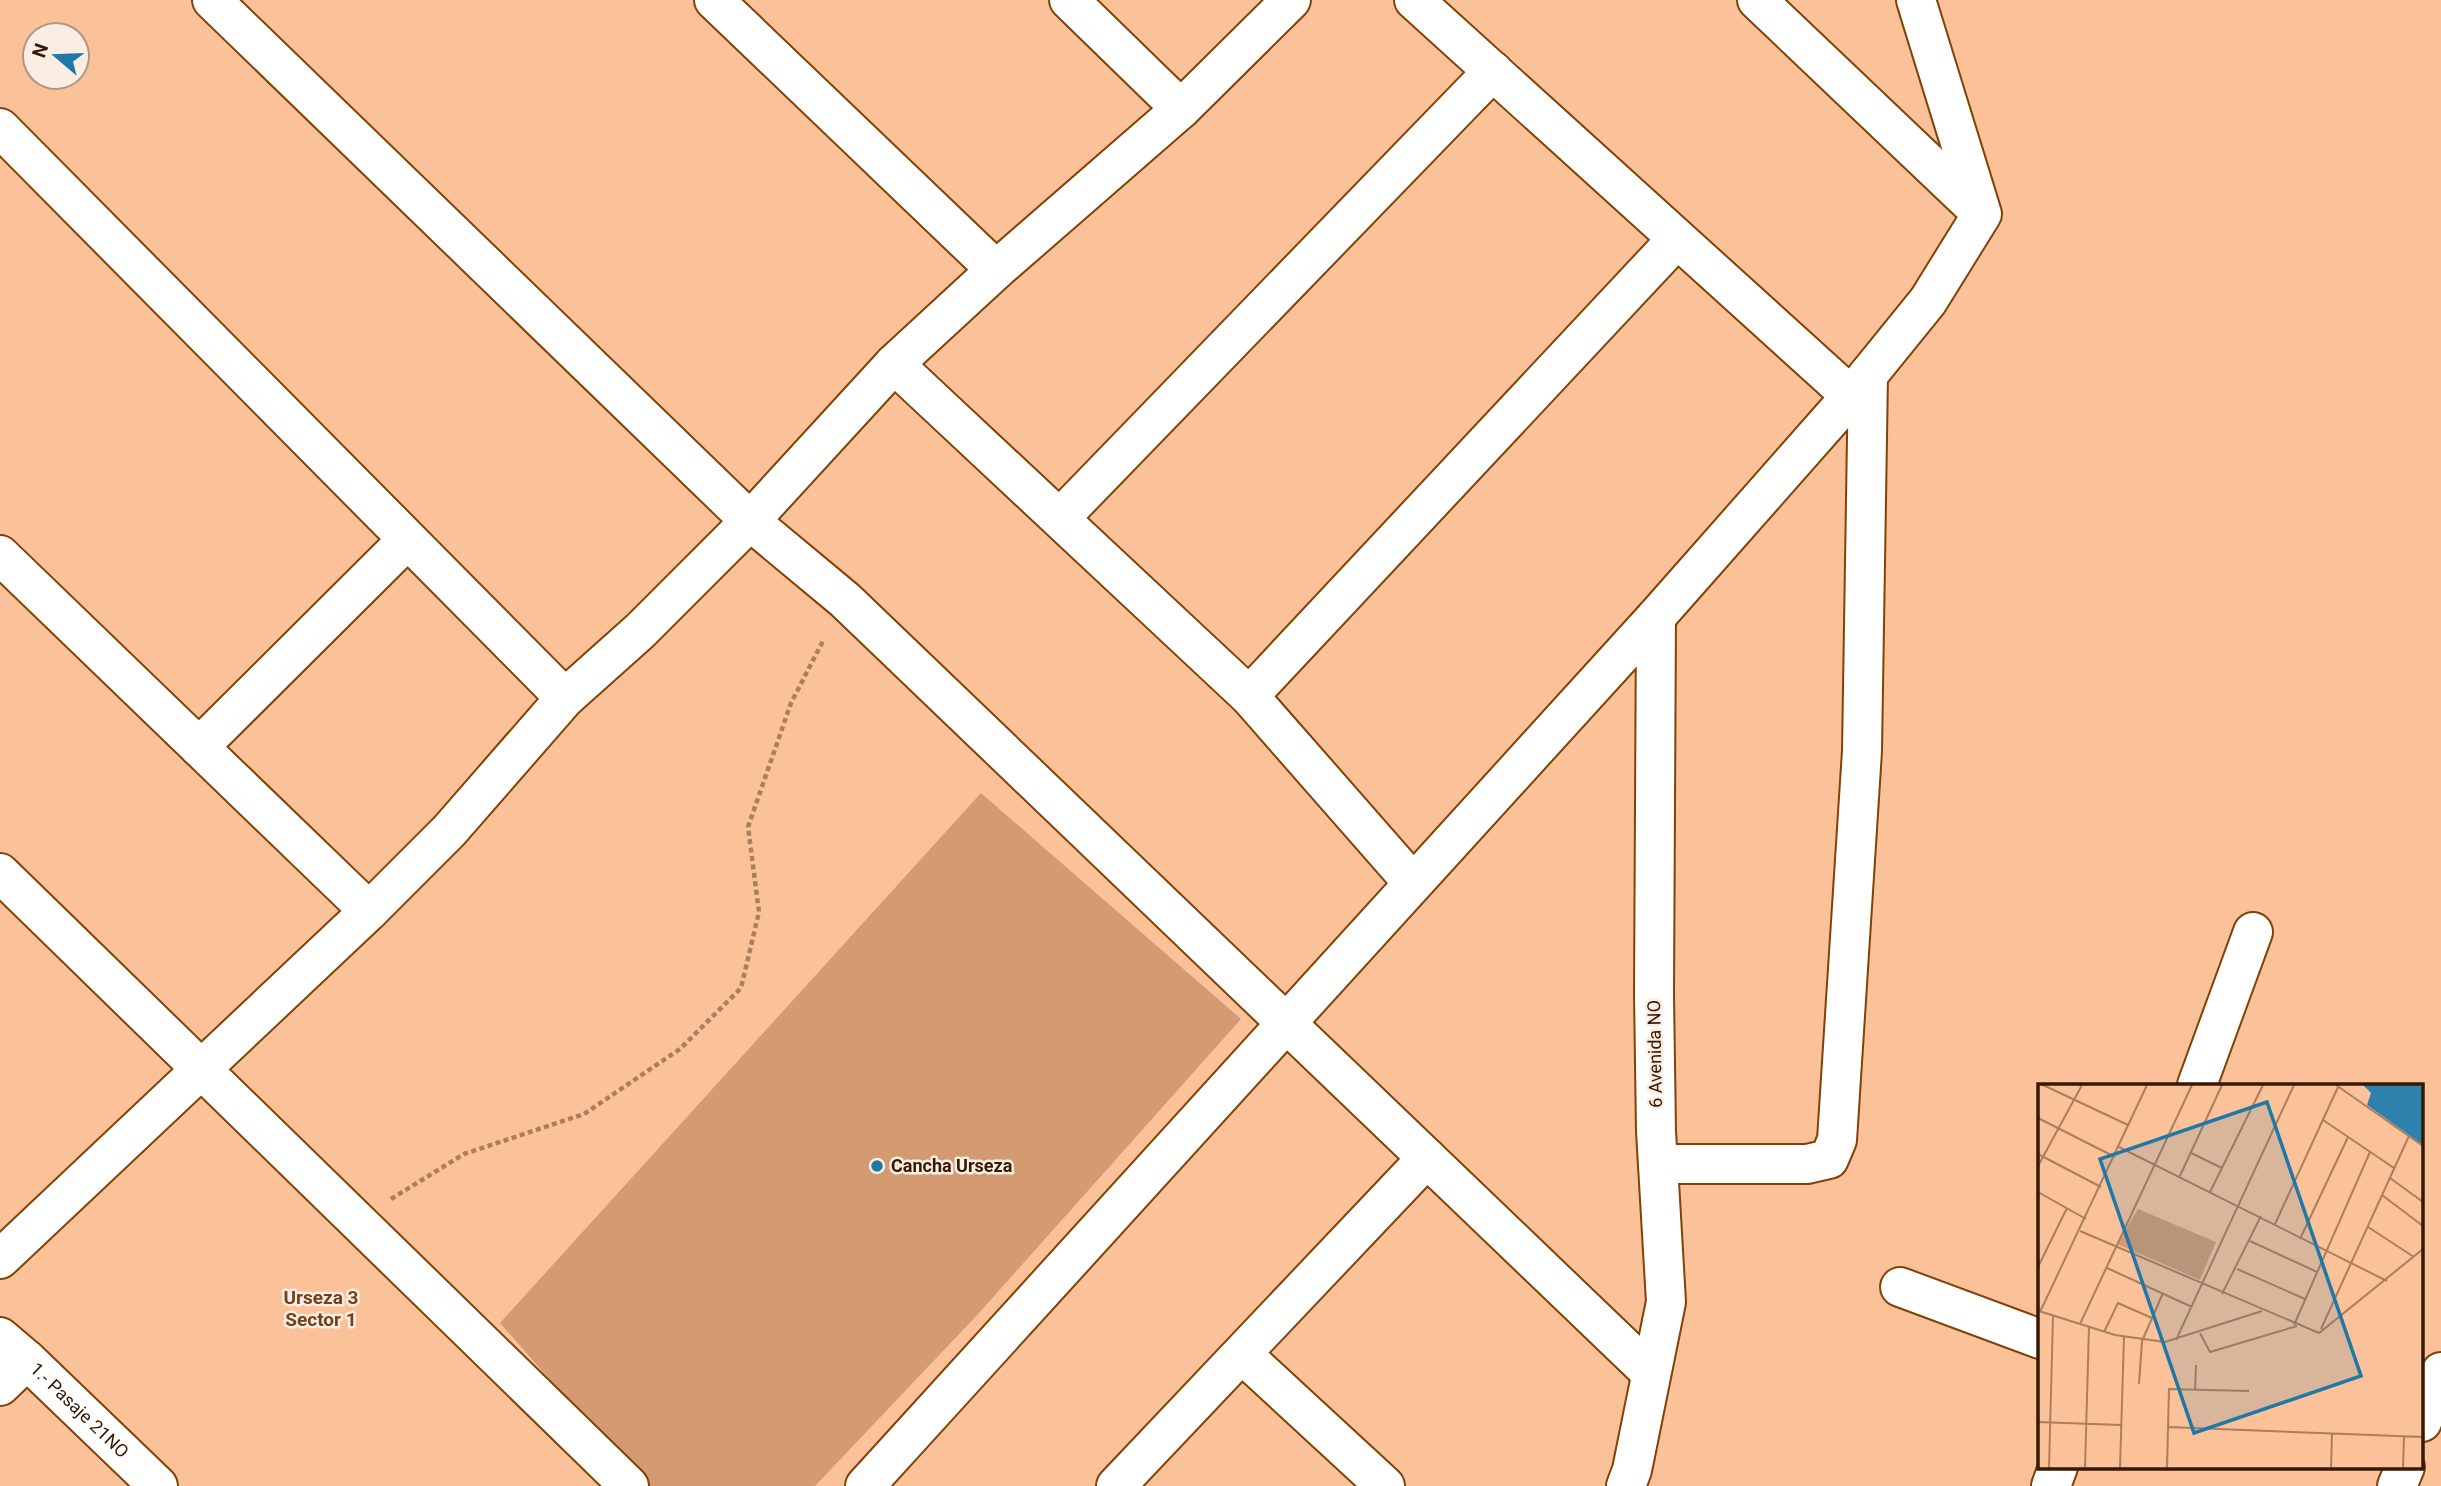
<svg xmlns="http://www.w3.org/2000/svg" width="2441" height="1486" font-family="Roboto,sans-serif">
<rect width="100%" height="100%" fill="#fbc199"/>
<path fill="#d49a71" d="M981 793 1241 1019 979 1313 815 1486H643L500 1323Z"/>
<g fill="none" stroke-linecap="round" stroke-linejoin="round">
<g stroke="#804205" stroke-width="42">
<g id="street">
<path d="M212 0 750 521 845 600 1651 1373"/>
<path d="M714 0 996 270"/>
<path d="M1069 0 1181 109"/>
<path d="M1414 0 1851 396"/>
<path d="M1757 0 1981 213"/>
<path d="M0 128 565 698"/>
<path d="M894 364 1249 696 1413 883"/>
<path d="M1060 518 1493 71"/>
<path d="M0 555 369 911"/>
<path d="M1249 696 1677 239"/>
<path d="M199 747 407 540"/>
<path d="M0 873 629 1486"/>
<path d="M2197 1085 2253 932"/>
<path d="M1658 1164H1807L1829 1159 1837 1140 1862 751 1868 375"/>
<path d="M0 1259 369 911 449 831 565 698 640 631 750 521 894 364 996 270 1181 109 1291 0"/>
<path d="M1900 1287 2040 1339"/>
<path id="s1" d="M0 1337 27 1360 158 1486"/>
<path d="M1242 1354 1385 1486"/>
<path d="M0 1386 27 1360"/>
<path d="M2422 1422 2441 1372"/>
<path d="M865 1486 1656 617 1851 396 1928 301 1982 214 1916 0"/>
<path d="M1116 1486 1427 1158"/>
<path d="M1626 1486 1632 1470 1666 1302 1656 1131 1654 994 1656 617"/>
<path d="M2051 1486 2058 1467"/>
<path d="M2397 1486 2405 1467"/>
</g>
</g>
<path stroke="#ab7e5d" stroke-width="4.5" stroke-dasharray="5 3.5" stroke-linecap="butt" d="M391 1199 464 1154 584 1114 680 1049 741 988 759 912 748 827 791 703 824 639"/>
<use href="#street" stroke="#fff" stroke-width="38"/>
</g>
<circle fill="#1e79a8" stroke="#fcede3" stroke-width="2.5" cx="877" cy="1166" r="7"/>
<g text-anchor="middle" stroke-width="5" stroke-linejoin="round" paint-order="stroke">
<g font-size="18" fill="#341904" stroke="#fcede3">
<text transform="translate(1655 1054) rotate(-91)" y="6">6 Avenida NO</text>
<text dy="6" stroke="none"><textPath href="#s1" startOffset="108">1.- Pasaje 21NO</textPath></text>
</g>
<g font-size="18" font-weight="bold" fill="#341904" stroke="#fcede3" text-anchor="start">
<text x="891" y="1172">Cancha Urseza</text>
</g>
<g font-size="19" font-weight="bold" fill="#72411a" stroke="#fcede3">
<text x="321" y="1304">Urseza 3<tspan x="321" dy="22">Sector 1</tspan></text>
</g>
</g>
<g transform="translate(2038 1084)">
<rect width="385" height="385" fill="#fbc199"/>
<path d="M100 125 178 158 162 196 79 160Z" fill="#d49a71"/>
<path d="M325 1H385V61L329 21 333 9Z" fill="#2e80ad"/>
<path fill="none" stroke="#ab7e5d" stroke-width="2" d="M5 1 90 41M298 1 385 62M0 34 77 73M285 36 356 84M81 63 349 197M153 69 184 84M0 70 63 103M0 82 44 1M141 94 184 1M352 94 385 118M0 108 48 135M172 108 225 1M344 111 385 142M237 140 300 3M330 143 376 173M42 147 281 249 385 165M262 155 310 53M212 157 279 188M0 183 29 124M69 184 154 223M199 185 267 215M184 210 223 132M1 227 77 251 127 258 224 227M2 228 109 1M42 240 154 1M256 241 332 68M283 245 371 52M66 248 80 219 114 234M162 249 172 268 259 242M138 256 256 1M101 300 104 257 125 209M157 306 158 281M0 338 83 341M130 343 385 353M11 384 15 232M47 384 51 243M82 384 86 253M129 384 131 305 211 307M293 384 294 349M365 384 366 352"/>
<path fill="#1e79a8" fill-opacity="0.15" stroke="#1e79a8" stroke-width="3.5" d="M229 18 323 292 156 349 62 75Z"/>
<rect width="385" height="385" fill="none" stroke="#341904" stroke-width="3.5"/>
</g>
<g transform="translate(56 56) rotate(289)"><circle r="33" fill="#fcede3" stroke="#ac988a" stroke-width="2"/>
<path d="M0-5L12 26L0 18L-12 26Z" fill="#1e79a8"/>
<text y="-10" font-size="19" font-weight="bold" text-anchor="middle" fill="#341904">N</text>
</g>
</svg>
